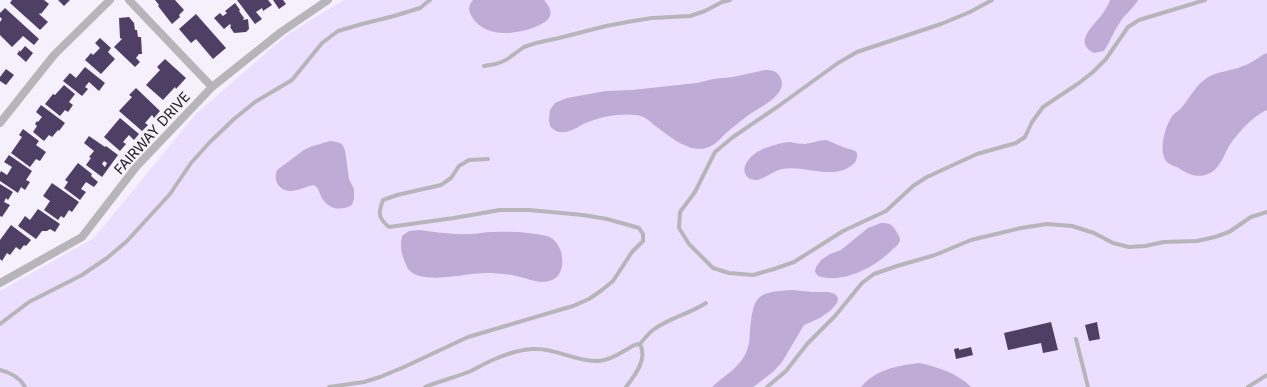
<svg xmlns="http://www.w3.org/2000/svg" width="1267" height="387" font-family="Inter,sans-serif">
<rect width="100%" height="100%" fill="#f5f0fc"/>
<path fill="#ecdefe" d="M344 0H1267V387H0V291L94 238 196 114 288 34Z"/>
<path fill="#beabd6" d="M473 0H544C548 5 554 12 548 19 545 23 539 25 535 27 515 35 485 38 472 17 468 10 468 6 473 0Z
M1110 0H1138C1133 9 1125 14 1120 22 1114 31 1110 42 1104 51L1094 53C1074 43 1091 28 1100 17 1104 12 1108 6 1110 0Z
M1267 53V110C1254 115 1239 132 1231 143 1224 153 1221 169 1208 174 1196 179 1186 173 1177 167 1174 166 1171 165 1168 163 1157 154 1165 125 1173 115 1176 112 1180 110 1182 107 1191 96 1196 85 1208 77 1219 71 1232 71 1243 66 1251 64 1259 56 1267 53Z
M765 70C772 70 777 71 780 77 790 95 757 108 746 117 739 122 732 128 725 134 719 140 714 146 706 148 688 153 668 135 654 125 649 120 644 116 636 115 620 113 603 116 588 122 580 125 572 132 563 132 558 133 554 130 550 126L549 120 550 110 555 103 567 98 606 91 632 90 697 83 713 79 733 77Z
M826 140C832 142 837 145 843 147 847 149 852 149 855 151 857 152 857 153 857 156 857 160 855 163 851 166 831 180 805 165 782 169 773 171 766 178 757 180 746 181 741 171 747 162 751 156 756 152 763 149 771 146 782 142 790 142 795 143 800 144 805 144 812 143 819 140 826 140Z
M330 141 337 142 342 144 345 150 349 179 354 189V198L352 205C341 211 329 210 322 198 319 193 319 188 314 185 302 187 290 196 280 187 275 182 275 176 277 170L304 150 310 147Z
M881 223C889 223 891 223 896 231 897 233 900 236 900 239 900 244 895 247 891 251 873 268 843 284 818 276L815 272 816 267 821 260 830 254 841 250 868 228Z
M420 230C436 232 452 235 469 234 477 234 485 232 493 232 510 231 530 232 547 236 565 241 569 277 549 281 539 284 526 278 516 276 509 274 500 274 492 273 485 273 478 273 471 274 455 276 421 283 409 270 407 268 406 265 405 262 401 254 400 245 402 236L409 231Z
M792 290 812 292H828L835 294 838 298 837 303 831 310 820 318 804 325 782 362 774 371 756 385 753 387H712C725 375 743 366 748 347 750 342 749 337 750 332 753 296 756 292 792 290Z
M919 363C938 367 957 373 971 387H861C877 369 896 366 919 363Z"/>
<path fill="#503f64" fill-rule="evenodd" d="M12 0H44L49 4 41 14 40 13 39 14 48 22 40 30 10 3Z
M58 0H70L64 6Z
M155 0H175L184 10 179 15 180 17 172 24 158 6 159 5Z
M237 0H268L272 5 263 11 262 8 256 12 262 19 255 24Z
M273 0H283L286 4 279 9Z
M235 3 240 10 239 11 244 18 243 20 248 19 249 29 246 32 234 33 230 27 231 26 230 24 224 29 214 18 220 13 223 16 227 13 225 11Z
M5 8 39 39 34 45 23 36 12 47 0 35V22L2 19 0 17V13Z
M196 14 226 48 213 59 196 39 191 43 179 29Z
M129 17 134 23 135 30H137L138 37H141L142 54H139L136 58 140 62 135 67 114 47 122 39 120 38 119 18Z
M100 38 111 48 108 52 115 59 101 74 85 60 91 53 93 55 100 48 95 43Z
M25 46 33 53 26 62 17 54 20 50V52Z
M165 59 186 78 176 89 175 87 163 100 146 85 160 70 157 67Z
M85 67 105 83 99 91 89 82 85 87 88 89 82 96 63 81 70 73 76 78Z
M6 69 14 75 6 85 0 81V77Z
M64 85 75 94 69 102 73 105 68 112 65 110 60 116 45 104 53 94 55 95Z
M136 88 160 111 154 118 152 115 145 123 148 125 142 131 119 111 132 97 129 95Z
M41 105 65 123 59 131 58 130 52 137 49 135 44 141 33 132 37 126 35 124 37 121 38 122 42 117 36 112Z
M120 118 139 134 134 140 129 135 123 142 126 144 120 151 104 137Z
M23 129 39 141 36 145 46 152 40 161 36 159 30 167 11 153 22 137 19 135Z
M89 136 105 147 106 146 118 155 102 177 86 165 91 158 89 157 94 151 84 143ZM104 161 107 163 105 167 102 164Z
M9 155 32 171 26 180 30 182 25 190 21 187 18 193 0 181V173L1 171 7 175 12 167 4 162Z
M78 163 92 174 91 176 98 182 94 187 86 182 81 189 86 192 80 200 64 188 68 182 65 180Z
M52 183 79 202 72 212 69 210 64 218 61 216 58 220 44 210 50 201 43 196Z
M0 184 13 192 8 200 6 198 4 202 10 205 2 217 0 216Z
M38 209 60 224 55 232 50 229 47 231H42L36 239 18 226 25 216 30 220Z
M11 225 31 240 26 246 24 245 20 250 16 247 10 255 7 253 2 261 0 259V240Z
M1051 322 1058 350 1043 353 1041 343 1008 350 1004 333Z
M1097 322 1100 339 1089 341 1085 325Z
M971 347 973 355 956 359 954 349 959 348V350Z"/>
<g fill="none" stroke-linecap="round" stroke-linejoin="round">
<path stroke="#b7b5ba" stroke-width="4" d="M992 0 970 12 941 24 857 52 838 63 780 105 733 137 715 152 695 192 680 212 679 228 689 244 713 268 729 273 753 275 774 269 794 262 843 231 886 211 913 186 927 177 977 154 1016 143 1025 137 1032 122 1043 107 1079 83 1093 72 1106 59 1128 27 1139 20 1205 0
M484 66 496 64 506 60 524 47 536 43 559 38 606 26 633 21 652 18 690 16 705 11 722 2 730 0
M0 324 29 302 82 275 107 258 126 242 170 194 191 163 210 142 234 119 255 102 292 80 322 43 338 31 362 24 394 16 420 8 430 0
M1076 339 1088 387
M640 344C644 339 648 334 653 330 669 318 689 314 706 303
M0 370C10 372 20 378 25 387
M329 387 364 382 380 377 404 367 468 337 573 306 589 299 602 290 613 281 632 252 643 241V234L639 228 625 224 607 219 583 215 529 210H500L454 218 389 227C378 218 378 213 383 200L397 195 441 185 451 178 459 166 469 160 488 159
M425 387C440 381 456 377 471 371 479 367 487 362 495 359 506 354 525 348 536 349 558 349 577 362 599 361 608 360 616 356 624 351 630 348 633 344 640 344 648 359 635 375 626 387
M767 387 786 371 807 344 835 316 862 283 874 274 897 266 935 255 971 240 1021 228 1047 224 1072 226 1094 233 1113 243 1129 247 1145 246 1164 242 1197 241 1215 237 1229 232 1251 217 1267 212
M1248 387 1267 375"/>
<path stroke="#b7b5ba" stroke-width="8" d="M129 0 212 87
M0 123 54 55 110 0
M0 283 82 237 136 167 212 87 281 32 328 0"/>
</g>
<g text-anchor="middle" stroke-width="4" stroke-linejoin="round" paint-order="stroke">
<g font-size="14" fill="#1c1a1e" stroke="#f5f0fc">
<text transform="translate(152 133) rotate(-48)" y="5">FAIRWAY DRIVE</text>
</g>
</g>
</svg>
